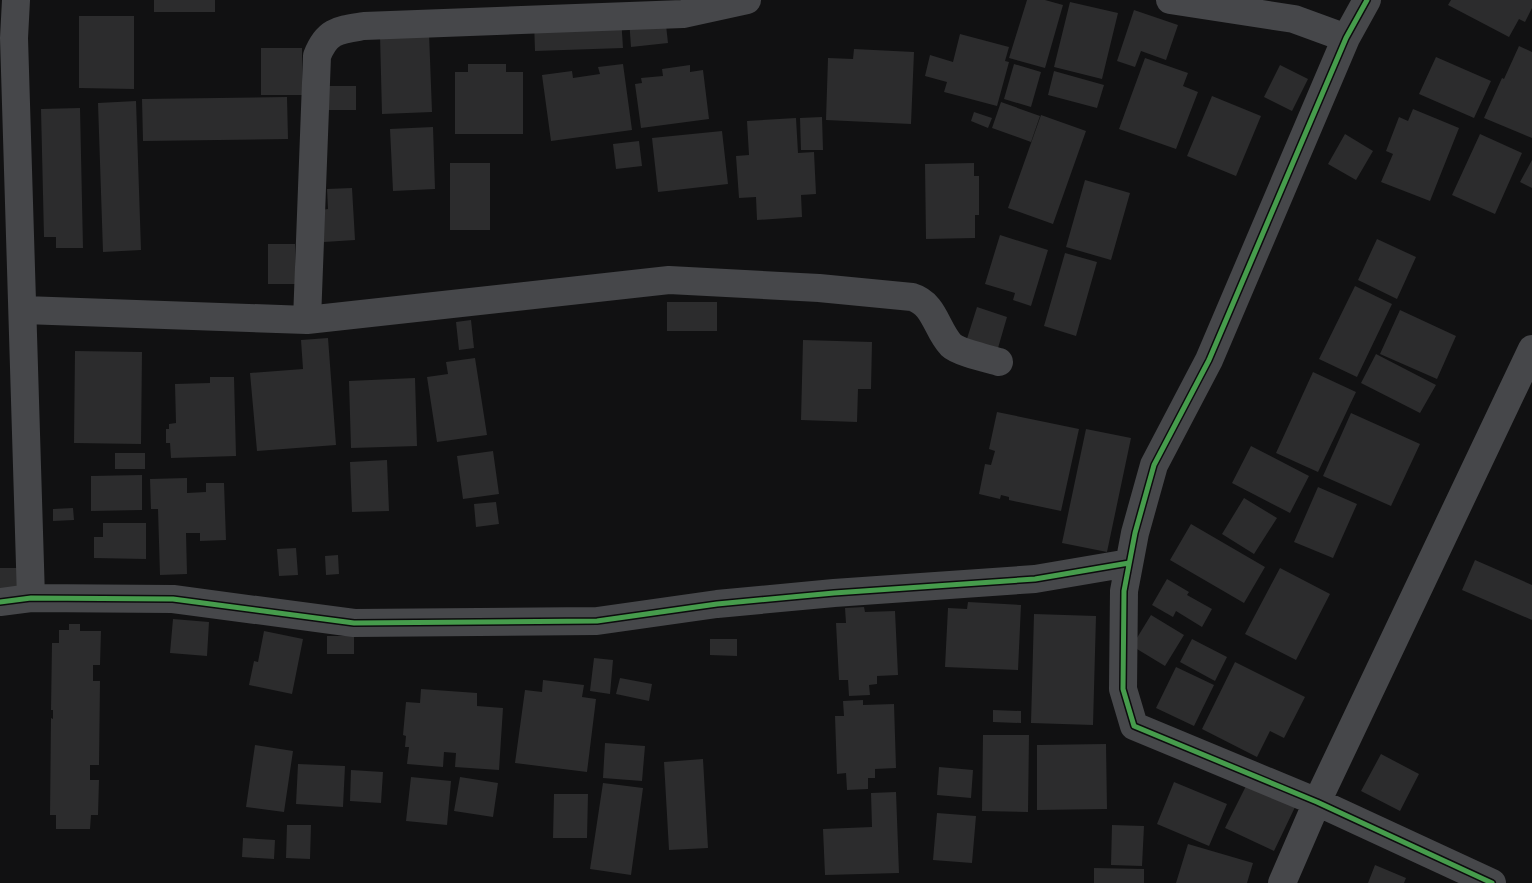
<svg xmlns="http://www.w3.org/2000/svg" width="1532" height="883" font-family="Roboto,sans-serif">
<rect width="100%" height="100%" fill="#111112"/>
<path fill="#2c2c2d" d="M154 0H215V12H154Z
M1027 0H1045L1063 5 1045 68 1009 58Z
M1451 0H1532V8L1525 22 1519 19 1509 37 1448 5Z
M1070 2 1118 13 1102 79 1054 67Z
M1134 10 1178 25 1166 60 1141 51 1135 67 1117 61Z
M79 16H134V89L79 88Z
M665 16 668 43 631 47 629 19Z
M621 17 623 48 535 51 534 21Z
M429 33 432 112 382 114 380 35Z
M960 34 1009 47 1005 61 1009 62 997 106 944 92 947 82 925 76 930 55 953 62Z
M1519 46 1532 52V138L1484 118 1502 78 1504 79Z
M261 48H302V95H261Z
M854 49 914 52 911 124 826 120 828 58 853 59Z
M1436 57 1491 81 1474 118 1419 94Z
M1145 58 1188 73 1183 86 1198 92 1176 149 1119 129Z
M468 64H506V72H523V134H455V72H468Z
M623 64 632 130 551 141 542 75 572 71 573 78 600 74 598 67Z
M1014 64 1041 72 1031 107 1004 99Z
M690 65V72L703 70 709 119 641 128 635 84 642 83 641 78 663 76 662 69Z
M1280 65 1308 79 1292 111 1264 97Z
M1054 71 1104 85 1097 108 1048 95Z
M327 86H356V110H328Z
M1212 96 1261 116 1236 176 1187 156Z
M287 97 288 139 143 141 142 99Z
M136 101 141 250 103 252 98 103Z
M1001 102 1040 116 1031 142 992 128Z
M80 108 83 248H56V237H44L41 109Z
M1413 109 1459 128 1430 201 1381 182 1393 154 1386 151 1399 117 1408 121Z
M974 112 992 118 988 128 971 121Z
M1041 115 1086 131 1053 224 1008 208Z
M822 117 823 150H801L800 118Z
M796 118 798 153 814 152 816 194 801 195 802 217 757 220 756 197 739 198 736 156 749 155 747 121Z
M433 127 435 189 393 191 390 129Z
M722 131 728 184 658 192 652 138Z
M1345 134 1373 151 1356 180 1328 164Z
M1480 134 1522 153 1495 214 1452 195Z
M639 141 642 166 616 169 613 144Z
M1532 160V188L1520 182Z
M450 163H490V230H450Z
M974 163V176H979V215H975V238L926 239 925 164Z
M1085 180 1130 193 1111 260 1066 247Z
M352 188 355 240 324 242 322 210 328 209 327 189Z
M1000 235 1048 250 1031 306 1013 300 1015 293 985 284Z
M1377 239 1416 257 1397 299 1358 280Z
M268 244H295V284H268Z
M1065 253 1097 262 1076 336 1044 326Z
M1355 286 1392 304 1357 377 1319 359Z
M667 302H717V331H667Z
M977 307 1007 317 996 355 965 345Z
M1400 310 1456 336 1437 379 1380 354Z
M471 320 474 348 459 350 456 322Z
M328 338 336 445 257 451 250 373 303 369 301 340Z
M803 340 872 342 871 389H858L857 422 801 420Z
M75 351 142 352 141 444 74 443Z
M1376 354 1436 385 1420 413 1361 383Z
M475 358 487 435 437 442 427 377 448 374 446 362Z
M1313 372 1356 392 1318 472 1276 453Z
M210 377H234L236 456 171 458 170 443H166V429H169V424L176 423 175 384 210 383Z
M415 378 417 446 351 448 349 381Z
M997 412 1079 429 1061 511 1009 500V497L1001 495 1000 499 979 494 985 464 991 465 995 451 989 449Z
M1351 413 1420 444 1391 506 1323 476Z
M1086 429 1131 438 1107 552 1062 543Z
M1251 446 1309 476 1290 513 1232 483Z
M493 451 499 494 463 499 457 456Z
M115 453H145V469H115Z
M387 460 389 511 352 512 350 462Z
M142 475V510L91 511V476Z
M187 478V493L206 492V483H224L226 540 200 541V533H186L187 574 160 575 158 509H151L150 479Z
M1318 487 1357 504 1333 558 1294 542Z
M1244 498 1277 518 1254 554 1222 534Z
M496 502 499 524 476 527 474 504Z
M73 508 74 520 53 521V509Z
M103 523H146V559L94 558V537H103Z
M1191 524 1265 567 1244 603 1170 560Z
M296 548 298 575 279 576 277 549Z
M338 555 339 574 326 575 325 556Z
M1475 560 1532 585V620L1462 590Z
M0 568H17L18 595 0 596Z
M1280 568 1330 594 1296 660 1245 634Z
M1167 579 1189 592 1187 595 1212 609 1202 627 1176 611 1173 617 1152 605Z
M968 602 1021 605 1018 670 945 667 948 608 967 609Z
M864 607 865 612 895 611 898 675 877 676V684L869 685 870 695 849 696 848 680H839L836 623H846L845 608Z
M1034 614 1096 616 1093 725 1031 723Z
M1151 615 1184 635 1165 666 1132 646Z
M173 619 209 622 207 656 170 653Z
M69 624H80V631H101L100 665H93V681H100L99 765H90V780H99L98 815H91L90 829H56V815H50L51 718 53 719V710H51L52 643H59V630H69Z
M264 631 303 639 292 694 249 685 254 661 258 662Z
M327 636H354V654H327Z
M710 639H737V656L710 655Z
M1192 639 1227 657 1215 681 1180 662Z
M594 658 613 660 610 694 590 691Z
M1235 662 1305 697 1284 738 1270 731 1257 757 1202 729Z
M1176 667 1214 685 1194 726 1156 708Z
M620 678 652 684 649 701 616 694Z
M543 680 584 685 582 697 596 699 587 772 515 763 525 690 542 692Z
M421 689 477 693V706L503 708 499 770 455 767 456 753 444 752 443 767 407 764 409 747H405L406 736 403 735 406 702 420 703Z
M863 700V705L894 704 896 768 875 769V778H868V789L847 790 846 773 837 774 835 716H844L843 701Z
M993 710 1021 711V723L993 722Z
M983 735H1029L1028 812 982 811Z
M605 743 645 746 642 781 603 778Z
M1106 744 1107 809 1037 810V745Z
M255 745 293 751 284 812 246 807Z
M1381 754 1419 774 1400 811 1361 791Z
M703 759 708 848 669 850 664 762Z
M298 764 345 766 343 807 296 804Z
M939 767 973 770 971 798 937 795Z
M351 770 383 772 381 803 350 801Z
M411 777 451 781 447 825 406 821Z
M460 777 498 783 493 817 454 811Z
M1174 782 1227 804 1209 846 1157 824Z
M1248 782 1296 805 1274 851 1225 828Z
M603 783 643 788 631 875 590 869Z
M896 792 899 873 825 875 823 829 872 827 871 793Z
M554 794H588L587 838H553Z
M937 813 976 816 972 863 933 860Z
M287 825H311L310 859 286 858Z
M1112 825 1144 826 1142 866 1111 865Z
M243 838 275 840 274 859 242 857Z
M1188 844 1253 863 1247 883H1176Z
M1375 865 1406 878 1404 883H1368Z
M1094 868 1144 869V883H1094Z"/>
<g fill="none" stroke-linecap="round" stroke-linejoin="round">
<path stroke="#46474a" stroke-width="28" d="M16 0 14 38 31 598
M1170 0 1294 19 1346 38
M1367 0 1346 38 1209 360 1154 465 1135 533 1124 591 1123 689 1134 726 1317 802 1492 883
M24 310 307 320 669 280 819 288 912 297C935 304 936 329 951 345 958 352 989 359 999 362
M307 320 317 56C327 30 339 30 364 26L683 14 747 0
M0 602 31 598 173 599 354 623 597 621 717 604 834 593 1035 579 1129 563
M1282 883 1317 802 1532 349"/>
<g stroke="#0c0c0d" stroke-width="8">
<path id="cycleway" d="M1367 0 1346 38 1209 360 1154 465 1135 533 1124 591 1123 689 1134 726 1317 802 1492 883
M0 602 31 598 173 599 354 623 597 621 717 604 834 593 1035 579 1129 563"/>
</g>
<use href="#cycleway" stroke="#469c4c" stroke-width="5"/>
</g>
</svg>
